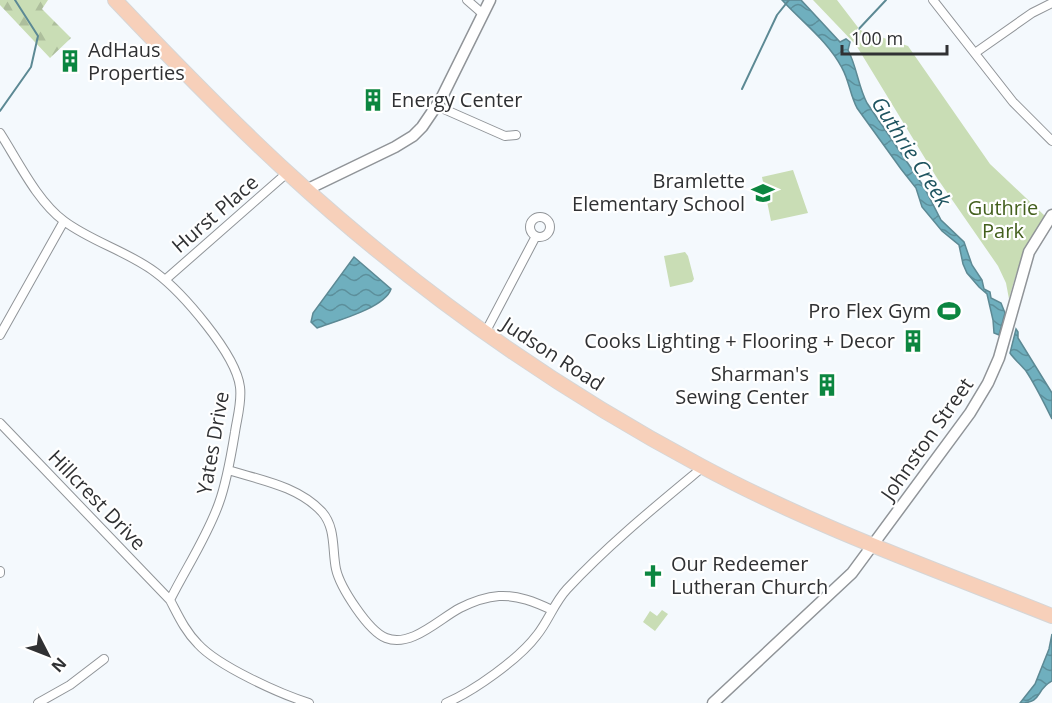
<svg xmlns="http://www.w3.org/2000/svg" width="1052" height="703" font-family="'Open Sans',sans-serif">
<defs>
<pattern id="forest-firs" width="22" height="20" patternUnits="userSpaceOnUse" patternTransform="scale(1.5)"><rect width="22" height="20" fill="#c9ddb5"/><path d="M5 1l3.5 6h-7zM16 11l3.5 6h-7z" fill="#adbe9c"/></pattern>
<pattern id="water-waves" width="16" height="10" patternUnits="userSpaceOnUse" patternTransform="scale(1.5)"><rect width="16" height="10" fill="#6fafbe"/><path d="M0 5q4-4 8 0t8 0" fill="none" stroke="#5c8f9b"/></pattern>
</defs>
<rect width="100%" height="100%" fill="#f4f9fd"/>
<path fill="url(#forest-firs)" d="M0 0H48L42 9 71 38 50 58 0 5Z"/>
<path fill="#c9ddb5" d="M813 0H837L860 30 908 46 990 164 1045 216C1026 242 1017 269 1009 299L1006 283 998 266 937 178 856 45Z
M793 170 808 213 771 221 762 177Z
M685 252 688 256 694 279 692 282 670 287 664 256Z
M662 610 668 614 655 631 643 622 650 611 657 616Z"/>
<path fill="url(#water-waves)" stroke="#5c8994" stroke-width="1.5" d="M782 0H801L840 42 846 39 850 42 848 50C857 67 858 86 867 103L924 187 941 220 964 242 972 265 982 280 984 289 990 292 991 298 1001 303 1005 313 999 335 994 333 993 320 987 294 979 287 967 273 963 264 959 245 942 231 922 207 916 188 901 169 857 108C850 95 849 80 842 68 828 41 802 22 782 0Z
M354 257 391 289C385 308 336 321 317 328L311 322 313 313Z
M1016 329 1018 332V338L1052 393V419C1044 403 1036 386 1026 371 1021 365 1014 359 1010 353Z
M1052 634V681C1035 690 1043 703 1020 703L1035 684 1049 649Z"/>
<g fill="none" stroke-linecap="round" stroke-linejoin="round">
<path stroke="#5c8994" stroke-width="2" d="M855 33 886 0
M742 89 777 15 789 0
M0 111 31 67 38 36 15 0"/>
<g stroke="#909498" stroke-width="10">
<path id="minor" d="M467 0 483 14
M933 0 1013 102 1052 141
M975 53 1032 13 1052 3
M437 106 505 136 516 135
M0 133C18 161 37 201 64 221 92 242 127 251 155 272 182 292 236 354 240 387 242 402 237 418 235 432 231 456 227 481 219 503 207 537 186 568 170 600 178 615 185 631 198 644 218 666 280 694 309 703
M530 227a10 10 0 1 1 20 0a10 10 0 1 1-20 0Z
M165 280 287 173
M485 333 536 236
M0 335 64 221
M0 423 170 600
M228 470C260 480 298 486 322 512 336 528 332 550 336 569 340 587 368 631 386 638 411 648 439 619 460 608 472 602 486 597 499 596 518 595 535 602 552 610
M0 571V573
M38 703 70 685 104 659
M446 703C474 691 519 659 537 635 549 620 554 603 567 589 609 544 656 506 703 467"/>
</g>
<g stroke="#909498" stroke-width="13">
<path id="tertiary" d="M306 190 395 147 413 136 422 127 441 99 490 0
M713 703 852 573 970 413 988 383 999 358 1029 252 1052 215"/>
</g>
<g stroke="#d6d6d6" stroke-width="16">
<path id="primary" d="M115 0C171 59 228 118 288 173 413 288 551 386 701 466 813 526 934 569 1052 616"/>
</g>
<use href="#minor" stroke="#fff" stroke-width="8"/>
<use href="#tertiary" stroke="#fff" stroke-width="10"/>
<use href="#primary" stroke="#f7d0ba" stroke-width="14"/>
</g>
<defs>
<g id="building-bare" transform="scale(1.8)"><path d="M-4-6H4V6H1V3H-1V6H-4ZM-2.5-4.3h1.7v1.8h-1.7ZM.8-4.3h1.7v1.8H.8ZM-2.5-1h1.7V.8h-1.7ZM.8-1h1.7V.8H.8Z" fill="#0c8640" stroke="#fff" stroke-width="2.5" paint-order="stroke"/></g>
<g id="school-bare" transform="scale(1.8)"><path d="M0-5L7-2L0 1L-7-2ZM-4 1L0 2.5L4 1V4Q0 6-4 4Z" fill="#0c8640" stroke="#fff" stroke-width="2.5" paint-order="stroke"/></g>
<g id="stadium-bare" transform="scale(1.8)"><path d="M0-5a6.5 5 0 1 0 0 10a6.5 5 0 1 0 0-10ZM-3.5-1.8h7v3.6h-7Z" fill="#0c8640" stroke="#fff" stroke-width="2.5" paint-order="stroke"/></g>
<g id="church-bare" transform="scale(1.8)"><path d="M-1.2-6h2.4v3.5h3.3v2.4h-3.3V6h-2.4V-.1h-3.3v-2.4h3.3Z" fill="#0c8640" stroke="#fff" stroke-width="2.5" paint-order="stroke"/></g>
</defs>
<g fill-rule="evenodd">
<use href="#building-bare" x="70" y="61"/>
<use href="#building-bare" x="373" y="100"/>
<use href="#school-bare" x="763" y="193"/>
<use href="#stadium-bare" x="949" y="311"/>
<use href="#building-bare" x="913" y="341"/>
<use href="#building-bare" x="827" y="385"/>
<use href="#church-bare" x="653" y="576"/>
</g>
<g text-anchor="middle" stroke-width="4.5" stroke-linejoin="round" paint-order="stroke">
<g font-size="20" fill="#303133" stroke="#fff" text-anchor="end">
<text x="88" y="57" text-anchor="start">AdHaus<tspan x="88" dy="23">Properties</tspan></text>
<text x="391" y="107" text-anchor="start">Energy Center</text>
<text x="745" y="188">Bramlette<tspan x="745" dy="23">Elementary School</tspan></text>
<text x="931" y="318">Pro Flex Gym</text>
<text x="895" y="348">Cooks Lighting + Flooring + Decor</text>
<text x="809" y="381">Sharman's<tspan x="809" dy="23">Sewing Center</tspan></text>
<text x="671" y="571" text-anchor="start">Our Redeemer<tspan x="671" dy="23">Lutheran Church</tspan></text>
</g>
<g font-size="20" fill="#44601e" stroke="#fff">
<text x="1003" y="215">Guthrie<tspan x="1003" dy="23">Park</tspan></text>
</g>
<g font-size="20" fill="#303133" stroke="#fff">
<text transform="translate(215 214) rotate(-41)" y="7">Hurst Place</text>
<text transform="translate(553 354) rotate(33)" y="7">Judson Road</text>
<text transform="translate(927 439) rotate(-55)" y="7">Johnston Street</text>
<text transform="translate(213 443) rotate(-80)" y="7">Yates Drive</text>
<text transform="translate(97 500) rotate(46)" y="7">Hillcrest Drive</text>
</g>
<g font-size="21" font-style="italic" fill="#1e5460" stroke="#fff">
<text transform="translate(911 152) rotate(57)" y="7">Guthrie Creek</text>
</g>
</g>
<g transform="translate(48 655) rotate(132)" stroke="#ffffff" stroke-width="4.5" paint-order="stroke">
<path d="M0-4.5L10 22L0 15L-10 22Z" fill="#303133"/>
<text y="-9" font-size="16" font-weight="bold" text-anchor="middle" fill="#303133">N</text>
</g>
<path d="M842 45v9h105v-9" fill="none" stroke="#303133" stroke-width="3"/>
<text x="851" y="45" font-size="18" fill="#303133" stroke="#ffffff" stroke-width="4.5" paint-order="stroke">100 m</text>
</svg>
